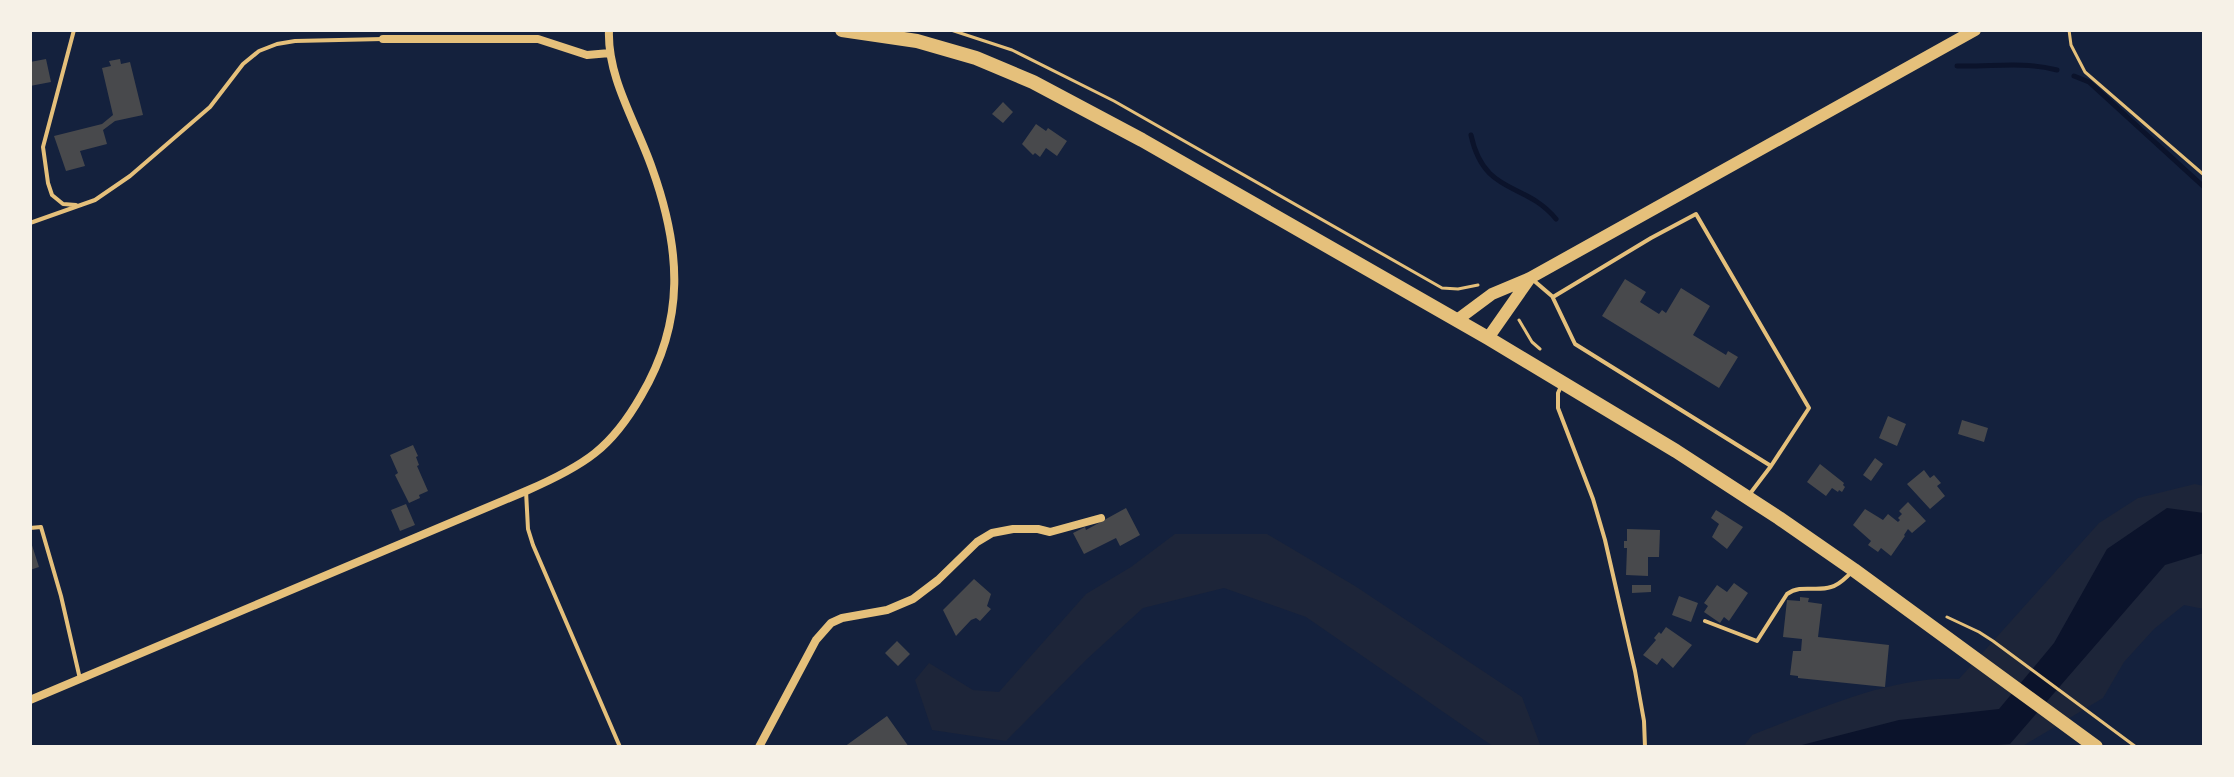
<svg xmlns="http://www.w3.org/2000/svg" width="2234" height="777" font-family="Manrope,sans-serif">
<rect width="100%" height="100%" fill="#14213d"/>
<path fill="#1d2539" d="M2195 484 2204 486V609L2184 605 2154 629 2124 662 2103 698 2021 747H1743L1752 735C1815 711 1891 675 1959 679L2099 523 2138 498Z
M1175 534H1267L1355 586 1522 697 1541 747H1494L1306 617 1224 588 1143 608 1087 659 1006 741 932 730 915 680 929 663 973 690 999 692 1086 594 1131 567Z"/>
<path fill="#0b132b" d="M2167 508 2204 513V553L2165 565 2010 744 1972 747H1794L1899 720 1999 709 2054 643 2107 549Z"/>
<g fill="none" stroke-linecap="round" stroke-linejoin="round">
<path stroke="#0b132b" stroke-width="5" d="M1957 66C1994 67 2020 61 2057 70
M2074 76 2089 82 2204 187
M1471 135C1484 196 1525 181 1556 219"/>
</g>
<path fill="#48494c" d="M46 59 51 82 30 86V62Z
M120 59 121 64 130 62 143 115 115 121 103 130 107 144 80 151 85 166 66 171 54 136 102 124 113 115 102 68 111 66 109 61Z
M1003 102 1013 112 1003 123 992 114Z
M1036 124 1046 131 1048 128 1067 141 1057 156 1046 148 1040 157 1035 153 1033 155 1022 144Z
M1625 279 1646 292 1640 302 1659 314 1662 310 1666 313 1681 288 1710 306 1693 335 1726 355 1728 351 1738 357 1719 388 1602 316Z
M1888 416 1906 424 1897 446 1879 438Z
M1962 420 1988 428 1984 442 1958 434Z
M413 445 418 456 416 457 419 465 417 466 428 491 419 495 420 498 409 503 395 475 398 473 390 455Z
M1875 458 1883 464 1871 481 1863 475Z
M1820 464 1844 483 1843 485 1845 487 1842 492 1839 490 1838 492 1832 488 1826 496 1807 482Z
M1924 470 1930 478 1934 475 1941 483 1937 486 1945 496 1930 509 1907 484Z
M1908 502 1926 521 1912 533 1908 529 1904 535 1905 536 1891 556 1881 548 1878 552 1868 545 1871 541 1853 525 1865 509 1883 520 1888 514 1898 522 1900 520 1898 518 1902 514 1899 511Z
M406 504 415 525 400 531 391 510Z
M1126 508 1140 535 1120 546 1116 538 1084 554 1073 533 1085 527 1086 530Z
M1716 510 1743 527 1727 549 1712 537 1719 524 1711 518Z
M1627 529 1660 530 1659 557H1648V576L1626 575 1627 548H1624V541H1627Z
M30 539 39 567 30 570Z
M974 579 991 594 987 606 991 609 980 621 976 618 971 620 956 636 943 610Z
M1734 583 1748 593 1729 621 1724 617 1720 623 1704 612 1708 606 1704 603 1717 585 1727 592Z
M1632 585H1651V592L1632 593Z
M1679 596 1698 603 1691 622 1672 615Z
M1800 597 1809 598 1808 602 1822 604 1818 637 1889 645 1885 687 1798 678V676L1790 675 1793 651H1801L1802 639 1783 637 1787 600 1800 601Z
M1666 627 1692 645 1673 668 1662 658 1657 665 1643 655 1656 640 1654 638 1659 632 1661 634Z
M897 641 910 654 898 666 885 653Z
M887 716 909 747H844Z"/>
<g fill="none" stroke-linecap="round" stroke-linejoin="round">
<path stroke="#e5c07b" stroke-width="3" d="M951 30 1012 50 1114 101 1442 288 1458 289 1478 285
M2069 30 2071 45 2085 72 2204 175
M1519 320 1532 342 1540 349
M1947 617 1979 632 1993 641 2136 747"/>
<path stroke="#e5c07b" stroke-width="4" d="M74 30 43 147 48 183 52 195 63 204 76 205
M30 223 95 200 130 176 210 107 243 64 259 51 277 44 295 41 383 39
M1532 279 1553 297 1651 238 1696 214 1809 408 1771 466 1749 495
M1553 298 1575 344 1771 466
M1562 384 1558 393V408L1593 499 1605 540 1635 671 1644 721 1645 747
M526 491 528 529 533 545 620 747
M30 528 41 527 61 596 80 679
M1705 621 1757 641 1787 594C1801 584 1816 592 1831 587 1840 585 1845 578 1852 572"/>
<path stroke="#e5c07b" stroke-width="8" d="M383 39H538L587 55 610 53
M30 700 526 491C549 481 575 469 595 453 614 438 629 417 641 396 686 320 681 249 652 168 637 124 607 78 609 30
M759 747 816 640 831 623 842 618 887 610 913 599 938 580 977 542 992 533 1013 529H1038L1050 532 1101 518"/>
<path stroke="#e5c07b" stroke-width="12" d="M1457 320 1492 294 1530 278 1975 30
M1488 338 1530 278"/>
<path stroke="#e5c07b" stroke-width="14" d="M842 30 917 41 976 58 1033 82 1142 140 1488 338 1676 451 1779 518 1854 570 2096 747"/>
</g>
<rect width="2234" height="777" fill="none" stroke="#f6f1e7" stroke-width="64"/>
</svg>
